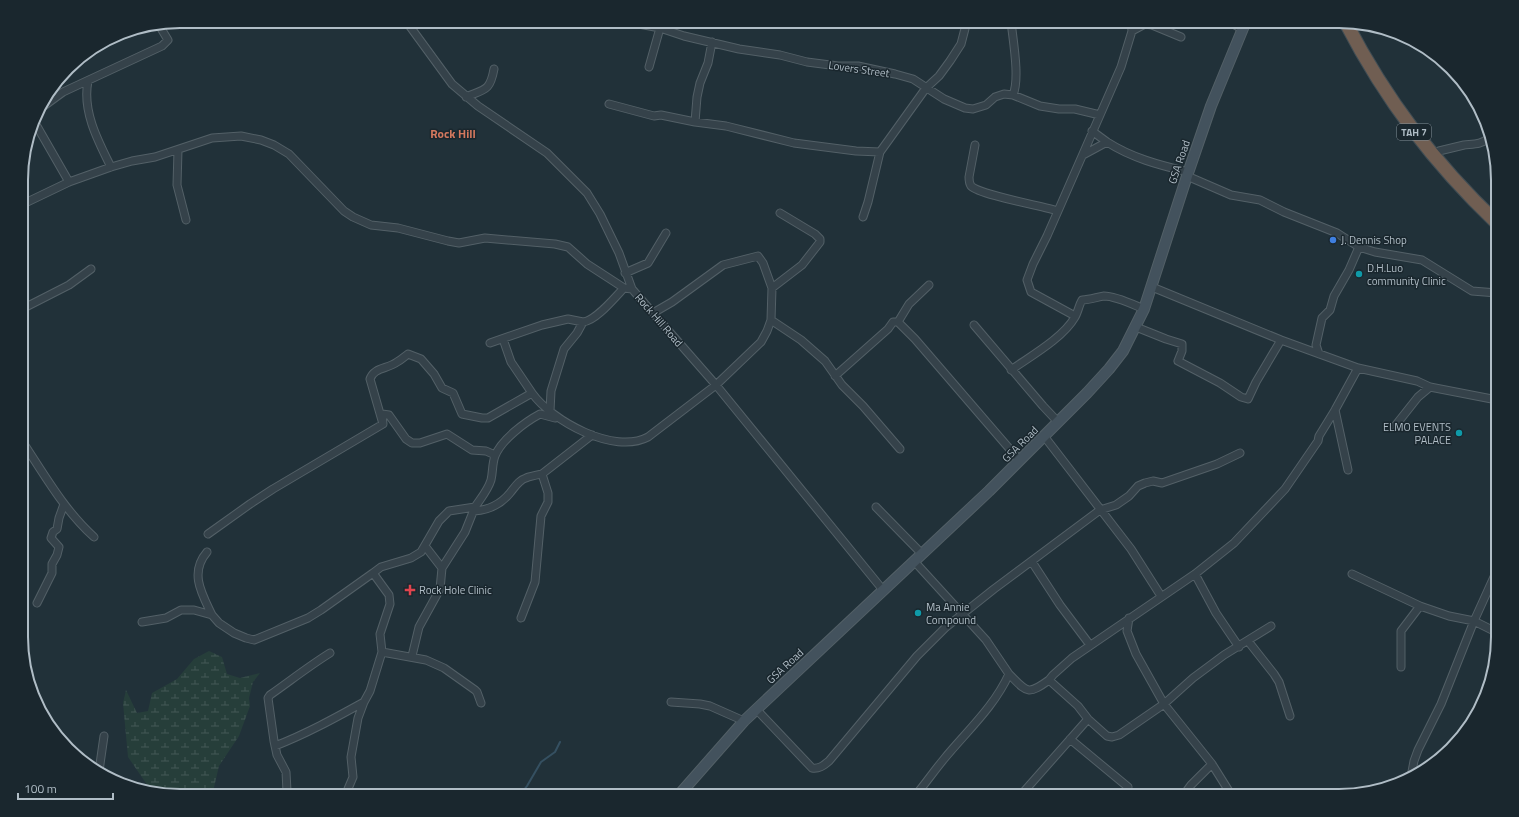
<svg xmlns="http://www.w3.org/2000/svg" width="1519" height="817" font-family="'Titillium Web',sans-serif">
<defs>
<pattern id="wetland-marsh" width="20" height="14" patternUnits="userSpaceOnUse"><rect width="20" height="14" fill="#263e3a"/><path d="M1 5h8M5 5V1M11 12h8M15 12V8" fill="none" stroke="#435855"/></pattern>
</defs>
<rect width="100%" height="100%" fill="#213139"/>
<path fill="url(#wetland-marsh)" d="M209 651 222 657 227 674 240 678 260 673 253 682 249 698 250 706 239 736 219 766 212 796H180L150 789 128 757 123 703 126 690 137 713 148 711 152 693 177 679 194 659Z"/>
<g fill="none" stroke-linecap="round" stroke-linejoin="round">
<path stroke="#355061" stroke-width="2" d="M519 796 527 786 541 762 555 752 560 742"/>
<g stroke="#536067" stroke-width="9">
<path id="street" d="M406 21 452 84 478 106 547 153 587 193 600 214 619 253 632 289 716 385 883 590
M623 21 660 28 684 36 739 49 780 55 807 62 838 66H858L895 74 913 79 944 99 965 108 973 109 986 105 995 97 1004 94 1013 95 1040 106 1059 109H1075L1100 115
M1011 21C1013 41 1020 78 1013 95
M1228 21 1242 29
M1132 31 1145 24 1152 25 1181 37
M649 67 660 28
M88 81C82 111 98 141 111 167
M466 97C485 89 490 91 494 69
M609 104 654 116 661 115 695 122 726 126 794 143 856 151 880 152
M37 111 63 92 162 46 168 40 159 25
M34 121 69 182
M695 122 697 97 700 83 708 63 712 42
M1092 131 1107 142
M975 145 969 177C969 180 969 183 971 186 980 195 1042 206 1058 211L1121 67 1132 31 1131 21
M178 150 177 185 186 220
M1439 151C1447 149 1456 147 1464 145 1473 144 1481 145 1489 138
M1083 155 1107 142C1132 158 1159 165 1188 172
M1187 176 1231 195 1260 200 1284 212 1337 233 1359 247 1375 252 1422 260 1472 291 1497 293
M21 205 69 182 111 167 132 161 155 157 212 138 241 136 261 140 274 145 289 154 344 211 353 217 371 225 398 228 448 241 459 243 485 238 555 244 568 247 587 264 624 288 632 289
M1058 211 1047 236 1033 264 1027 280 1031 292 1075 316
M863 217 868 202 880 152 926 88 939 76 950 61 961 44 967 21
M625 273 648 263 666 233
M1152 287 1281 340 1358 368 1417 381 1430 387 1497 400
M22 309 69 285 91 269
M653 313 672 302 723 265 758 256 763 263 772 288
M771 320 801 340 825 361 842 385 863 406 900 449
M898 322 909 304 929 285
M974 325 1043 406 1058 422
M1136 327 1166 339 1182 344V351L1178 361 1220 383 1241 397 1248 399 1256 382 1281 340
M503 339 511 362 532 393
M490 343 542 325 568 319 583 322
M1319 354 1316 345 1322 318 1330 310 1334 296 1349 270 1359 247
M1011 370C1031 356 1063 338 1075 317 1078 312 1079 305 1082 300 1090 300 1097 297 1104 296 1116 296 1134 305 1144 309
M835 376 888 329 893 322H898L915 339 1020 461
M1335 410 1348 470
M550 411 551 391 564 349 577 333 583 322C596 321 615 297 624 288
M383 424 370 379C374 367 388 369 397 362 401 360 404 357 408 354L421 359 434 374 442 388 453 393 462 414 482 418H488L532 393C552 421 614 455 648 437L716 385 761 342 767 331 771 320 772 288 802 265 820 242V239L815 234 780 213
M1395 426 1418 397 1430 387
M1044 436 1131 549 1161 596
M22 441C44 474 64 510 94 537
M876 507 922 554
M474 511C489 510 501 504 510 493 515 487 519 480 526 478 531 476 537 475 542 474
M208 534 250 504 273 489 383 424 382 414 389 415 406 439 412 443H420L447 434 472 450 486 451 495 455
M207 552C189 573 202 594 212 615
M914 561 986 640 1009 674C994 707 967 731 944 759 934 771 925 784 915 796
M1032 562 1060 605 1090 645
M442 568 465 532 475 507
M1195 574 1216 613 1239 647
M1352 574 1420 606
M37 603 52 573V564L57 555 59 547 51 538 53 532 57 529 59 518 64 504
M521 618 535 582 541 516 548 502V493L542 474 592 435
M1129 618 1127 631 1136 654 1164 704 1212 764 1232 796
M142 622 166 618 181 610H194L212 615 219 623 234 633 246 638 254 640 308 618 321 610 373 573
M1271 626 1224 655 1193 678 1164 704 1119 735 1112 737 1107 736 1088 719 1078 706 1049 680 1053 675 1072 658 1195 574 1234 543 1285 489 1318 441 1319 436 1335 410 1358 368
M1248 641 1274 674 1279 682 1290 716
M382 652 426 660 444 668 475 690 477 692 481 703
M412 656 419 627 440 589 442 568 425 546
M1401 667V631L1420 606 1449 616 1474 621 1498 633
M1009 674C1027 692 1027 696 1049 680
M671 702 700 704 710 706 744 721
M756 709 812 768C819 769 823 766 829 761L917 656 945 628 994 589 1100 510 1116 505 1129 496 1138 486 1145 483 1153 481 1162 483 1217 464 1240 453
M1070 739 1128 787
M275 746C306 734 335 718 364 702
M99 771 104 736
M1411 777 1414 761 1418 750 1441 704 1474 621 1498 568
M685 788 693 796
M289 796 287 791 286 772 277 755 274 741 268 698 270 695C290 681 309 666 330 653
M345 796 353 777 351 757 358 718 364 702 370 691 382 652 380 634 390 604 389 595 373 573 381 567 411 558 421 552 439 521 449 511 475 507C481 498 488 490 491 480 493 472 492 464 495 456 501 440 525 422 540 414L555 418
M1020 796 1088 719
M1183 796 1191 785 1212 764"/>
</g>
<g stroke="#536067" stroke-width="12">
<path id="secondary" d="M678 796 744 721 989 491 1087 393 1109 369 1123 351 1144 309 1187 176 1211 106 1246 21"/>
</g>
<g stroke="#404d54" stroke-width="15">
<path id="highway" d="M1346 23C1386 100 1434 163 1497 223"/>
</g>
<use href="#street" stroke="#35424a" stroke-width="7"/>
<use href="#secondary" stroke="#43525d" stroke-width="10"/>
<use href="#highway" stroke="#705e52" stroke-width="13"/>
</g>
<circle fill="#3f7fe0" stroke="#1a272e" stroke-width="1.5" cx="1333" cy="240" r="4"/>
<g fill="#0f9aa8" stroke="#1a272e" stroke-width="1.5">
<circle cx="1359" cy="274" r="4"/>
<circle cx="1459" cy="433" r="4"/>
<circle cx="918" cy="613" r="4"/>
</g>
<path fill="#e0444e" stroke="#1a272e" stroke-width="1.5" d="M408 584h4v4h4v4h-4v4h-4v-4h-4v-4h4z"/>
<g text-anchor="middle" stroke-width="3" stroke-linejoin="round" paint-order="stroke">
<rect fill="#1a272e" stroke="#839098" stroke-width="1" x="1397" y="124" width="34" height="16" rx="3"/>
<g font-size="10" font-weight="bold" fill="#b0bdc6">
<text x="1414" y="136">TAH 7</text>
</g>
<g font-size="11" fill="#b0bdc6" stroke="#1a272e">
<text transform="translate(859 69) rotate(8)" y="4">Lovers Street</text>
<text transform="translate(1179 162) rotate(-71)" y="4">GSA Road</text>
<text transform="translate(659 320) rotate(49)" y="4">Rock Hill Road</text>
<text transform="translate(1020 444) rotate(-45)" y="4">GSA Road</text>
<text transform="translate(785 666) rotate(-43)" y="4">GSA Road</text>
</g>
<g font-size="11" fill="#b0bdc6" stroke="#1a272e" text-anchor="start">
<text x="1341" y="244">J. Dennis Shop</text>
<text x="1367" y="272">D.H.Luo<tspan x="1367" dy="13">community Clinic</tspan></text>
<text x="1451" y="431" text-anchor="end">ELMO EVENTS<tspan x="1451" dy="13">PALACE</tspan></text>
<text x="419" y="594">Rock Hole Clinic</text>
<text x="926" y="611">Ma Annie<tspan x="926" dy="13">Compound</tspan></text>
</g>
<g font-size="12" font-weight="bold" fill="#d3785e" stroke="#1a272e">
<text x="453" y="138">Rock Hill</text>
</g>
</g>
<path d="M0 0H1519V817H0ZM180 28H1339A152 152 0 0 1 1491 180V637A152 152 0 0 1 1339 789H180A152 152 0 0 1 28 637V180A152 152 0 0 1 180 28Z" fill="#1a272e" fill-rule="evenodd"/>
<path fill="none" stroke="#b0bdc6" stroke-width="2" d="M180 28H1339A152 152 0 0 1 1491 180V637A152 152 0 0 1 1339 789H180A152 152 0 0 1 28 637V180A152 152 0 0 1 180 28Z"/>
<path d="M18 793v6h95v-6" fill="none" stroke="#b0bdc6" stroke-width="2"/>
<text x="24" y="793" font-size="12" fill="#b0bdc6" stroke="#1a272e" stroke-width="3" paint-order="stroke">100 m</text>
</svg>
